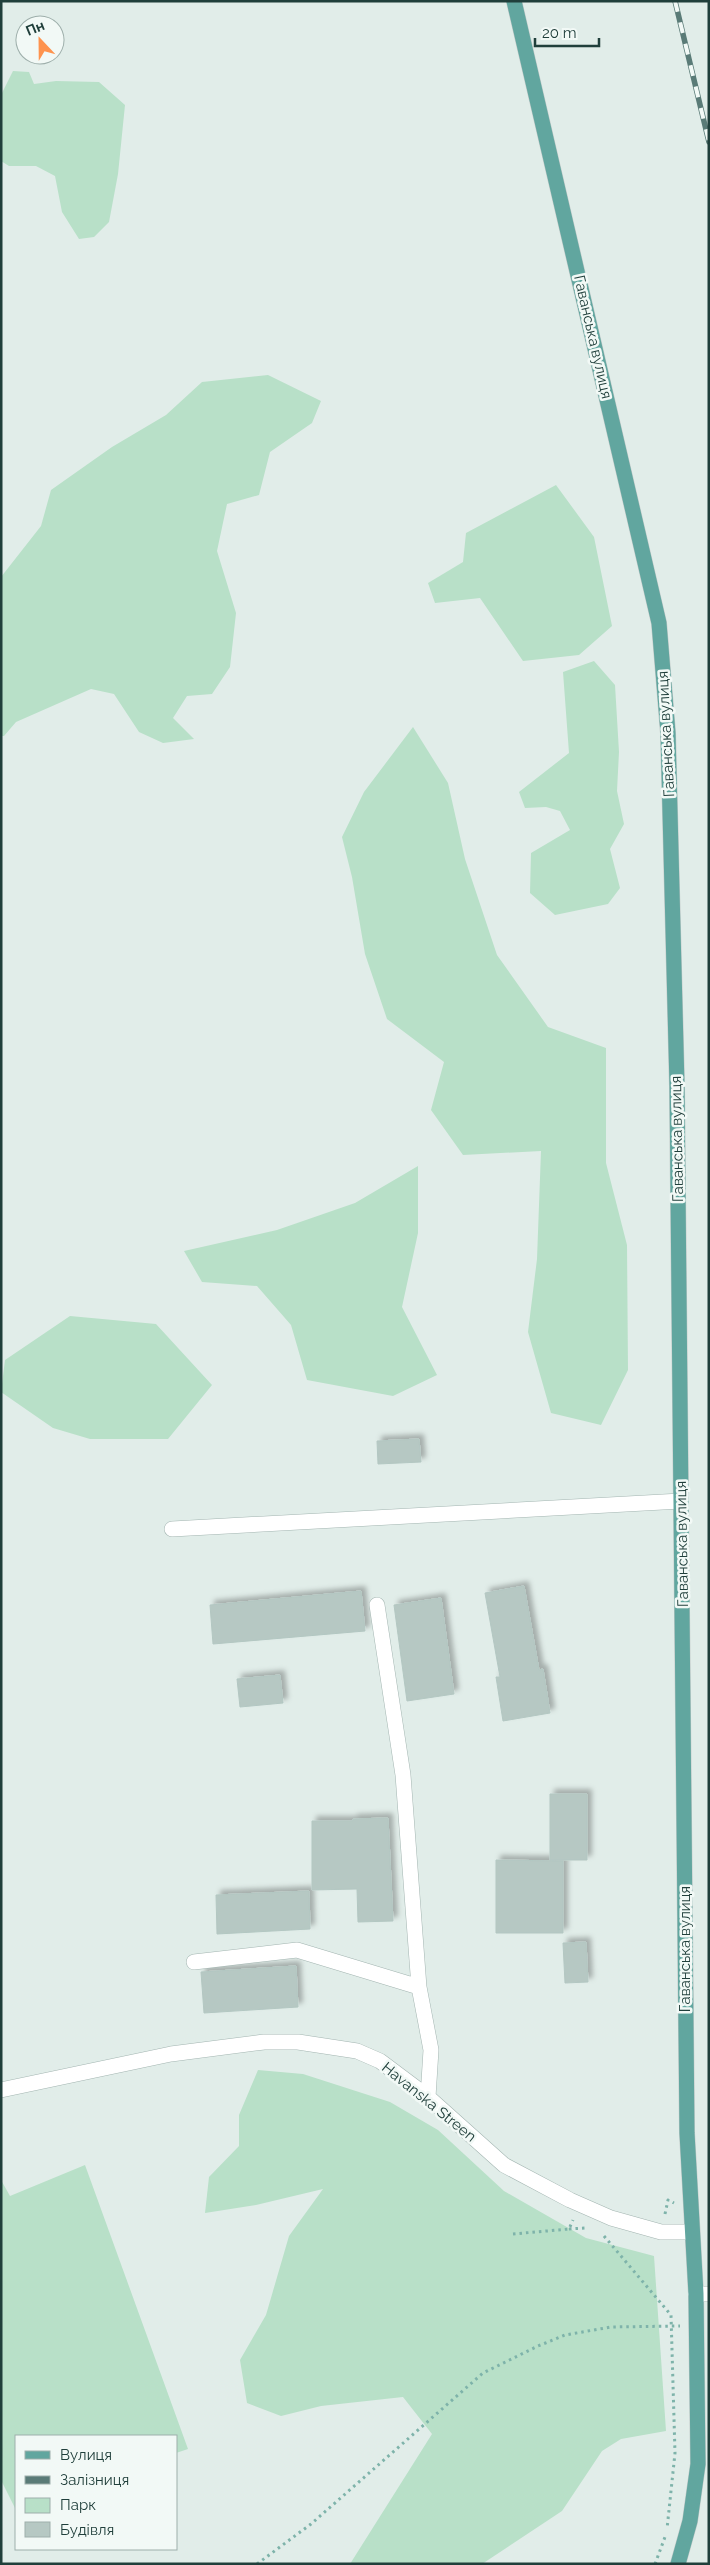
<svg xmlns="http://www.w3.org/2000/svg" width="710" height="2565" font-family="Raleway,sans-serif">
<defs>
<filter id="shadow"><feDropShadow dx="4.5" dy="-4.5" stdDeviation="2.5" flood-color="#0004"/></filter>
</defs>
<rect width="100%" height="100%" fill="#e1ede9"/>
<path fill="#b8e0c8" d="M13 71 29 72 34 84 56 81 99 82 125 105 118 174 109 222 94 237 79 239 62 212 55 176 36 166H9L1 161V95Z
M268 375 321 401 312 423 270 452 259 495 227 504 217 551 236 613 230 667 212 694 187 696 173 718 194 739 163 743 139 732 114 694 91 689 16 722 4 736H1V577L41 526 51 490 112 447 166 415 202 382Z
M556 485 594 537 612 626 579 655 523 661 480 598 435 603 428 583 463 562 466 533Z
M594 661 615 685 619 752 617 791 624 824 610 849 620 888 608 904 555 915 530 893 531 853 570 830 560 811 546 807 525 808 519 792 569 753 563 672Z
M413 727 448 783 465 859 497 955 548 1027 606 1048V1163L627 1245 628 1370 601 1425 551 1413 528 1332 537 1259 541 1151 463 1155 431 1110 444 1062 387 1019 365 954 352 877 342 837 364 792Z
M418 1166V1233L402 1307 437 1375 393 1396 307 1380 291 1325 257 1286 202 1282 184 1251 277 1230 355 1203Z
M70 1316 156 1324 212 1385 168 1439H90L53 1428 1 1392 5 1360Z
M258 2070 303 2074 390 2102 438 2130 504 2191 586 2238 654 2256 666 2431 621 2439 602 2451 562 2511 482 2564H350L432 2434 403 2397 321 2406 281 2416 247 2403 240 2360 266 2315 289 2236 323 2189 256 2205 205 2213 209 2177 239 2146V2115Z
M85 2165 188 2449 176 2453V2436H16V2510L1 2480V2180L10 2196Z"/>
<path fill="#b6c8c3" stroke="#b3c7c2" filter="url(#shadow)" d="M419 1439 421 1462 378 1464 377 1441Z
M524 1586 539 1670 543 1669 550 1713 503 1721 496 1677H500L485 1593Z
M361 1591 365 1631 213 1644 210 1605Z
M441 1598 454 1694 407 1701 394 1605Z
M280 1675 283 1703 240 1707 237 1679Z
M550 1794H587V1860H550Z
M388 1818 393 1921 358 1922 357 1889 312 1890V1821H353V1819Z
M496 1860 563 1861V1933H496Z
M309 1891 310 1929 217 1934 216 1895Z
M586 1942 588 1982 565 1983 563 1943Z
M296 1966 298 2007 204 2013 201 1972Z"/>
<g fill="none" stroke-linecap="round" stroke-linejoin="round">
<g stroke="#a3b5b1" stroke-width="16">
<path id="minor" d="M172 1529 681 1501
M377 1605 403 1775 419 1987 431 2050 428 2097
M194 1962 297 1950 419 1987
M1 2090 171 2054 264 2042H298L357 2051 380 2061 428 2097 504 2165 570 2200 611 2218 661 2232H692
M696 2294H709"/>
</g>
<g stroke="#c1c9c8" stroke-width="16">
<path id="major" d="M514 1 659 623 668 733 677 1086 687 2133 696 2294 698 2464 690 2521 678 2564"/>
</g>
<path stroke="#7eb3aa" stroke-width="3" stroke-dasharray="2.5 4" stroke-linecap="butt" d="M665 2214 668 2200 674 2203
M569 2229 586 2228
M513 2234 569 2229 573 2220
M604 2236 671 2315 675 2453 667 2529
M257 2564 311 2524 483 2373 538 2346 565 2335 611 2327 680 2326
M655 2564 665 2537"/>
<use href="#minor" stroke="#fff" stroke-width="15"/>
<use href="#major" stroke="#61a69f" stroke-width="15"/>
<g stroke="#5a7b77" stroke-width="5.5">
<path id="rail" d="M675 1 709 142"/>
</g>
<use href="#rail" stroke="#f2f9f6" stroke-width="4" stroke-dasharray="11" stroke-linecap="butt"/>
</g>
<g text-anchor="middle" stroke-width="5" stroke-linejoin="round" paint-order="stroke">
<g font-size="15" fill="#203f3b" stroke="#f2f9f6">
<text transform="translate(593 337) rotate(77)" y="5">Гаванська вулиця</text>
<text transform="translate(666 734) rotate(-93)" y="5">Гаванська вулиця</text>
<text transform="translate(677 1139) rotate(-91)" y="5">Гаванська вулиця</text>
<text transform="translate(682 1544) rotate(-91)" y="5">Гаванська вулиця</text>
<text transform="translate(685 1949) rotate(-90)" y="5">Гаванська вулиця</text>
<text transform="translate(429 2102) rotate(39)" y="5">Havanska Streen</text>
</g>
</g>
<rect width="710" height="2565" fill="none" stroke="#203f3b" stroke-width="5"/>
<rect x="15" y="2435" width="162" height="115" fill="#f2f9f6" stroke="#9eafab"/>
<rect x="25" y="2451" width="25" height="8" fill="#61a69f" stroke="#9eafab"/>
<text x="60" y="2460" font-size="15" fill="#203f3b">Вулиця</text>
<rect x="25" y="2476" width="25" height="8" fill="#5a7b77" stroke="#9eafab"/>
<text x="60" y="2485" font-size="15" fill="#203f3b">Залізниця</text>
<rect x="25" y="2498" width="25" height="15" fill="#b8e0c8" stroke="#9eafab"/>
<text x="60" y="2510" font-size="15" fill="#203f3b">Парк</text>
<rect x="25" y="2522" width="25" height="15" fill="#b6c8c3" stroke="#9eafab"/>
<text x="60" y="2535" font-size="15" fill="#203f3b">Будівля</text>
<g transform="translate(40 40) rotate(338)"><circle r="24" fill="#f2f9f6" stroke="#9eafab"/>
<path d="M0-4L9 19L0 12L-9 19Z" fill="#fe934e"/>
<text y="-8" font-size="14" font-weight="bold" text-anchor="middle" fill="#203f3b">Пн</text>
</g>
<path d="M535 38v8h64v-8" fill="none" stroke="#203f3b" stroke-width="2.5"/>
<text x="542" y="38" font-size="15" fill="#203f3b" stroke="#f2f9f6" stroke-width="4" paint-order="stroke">20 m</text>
</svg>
